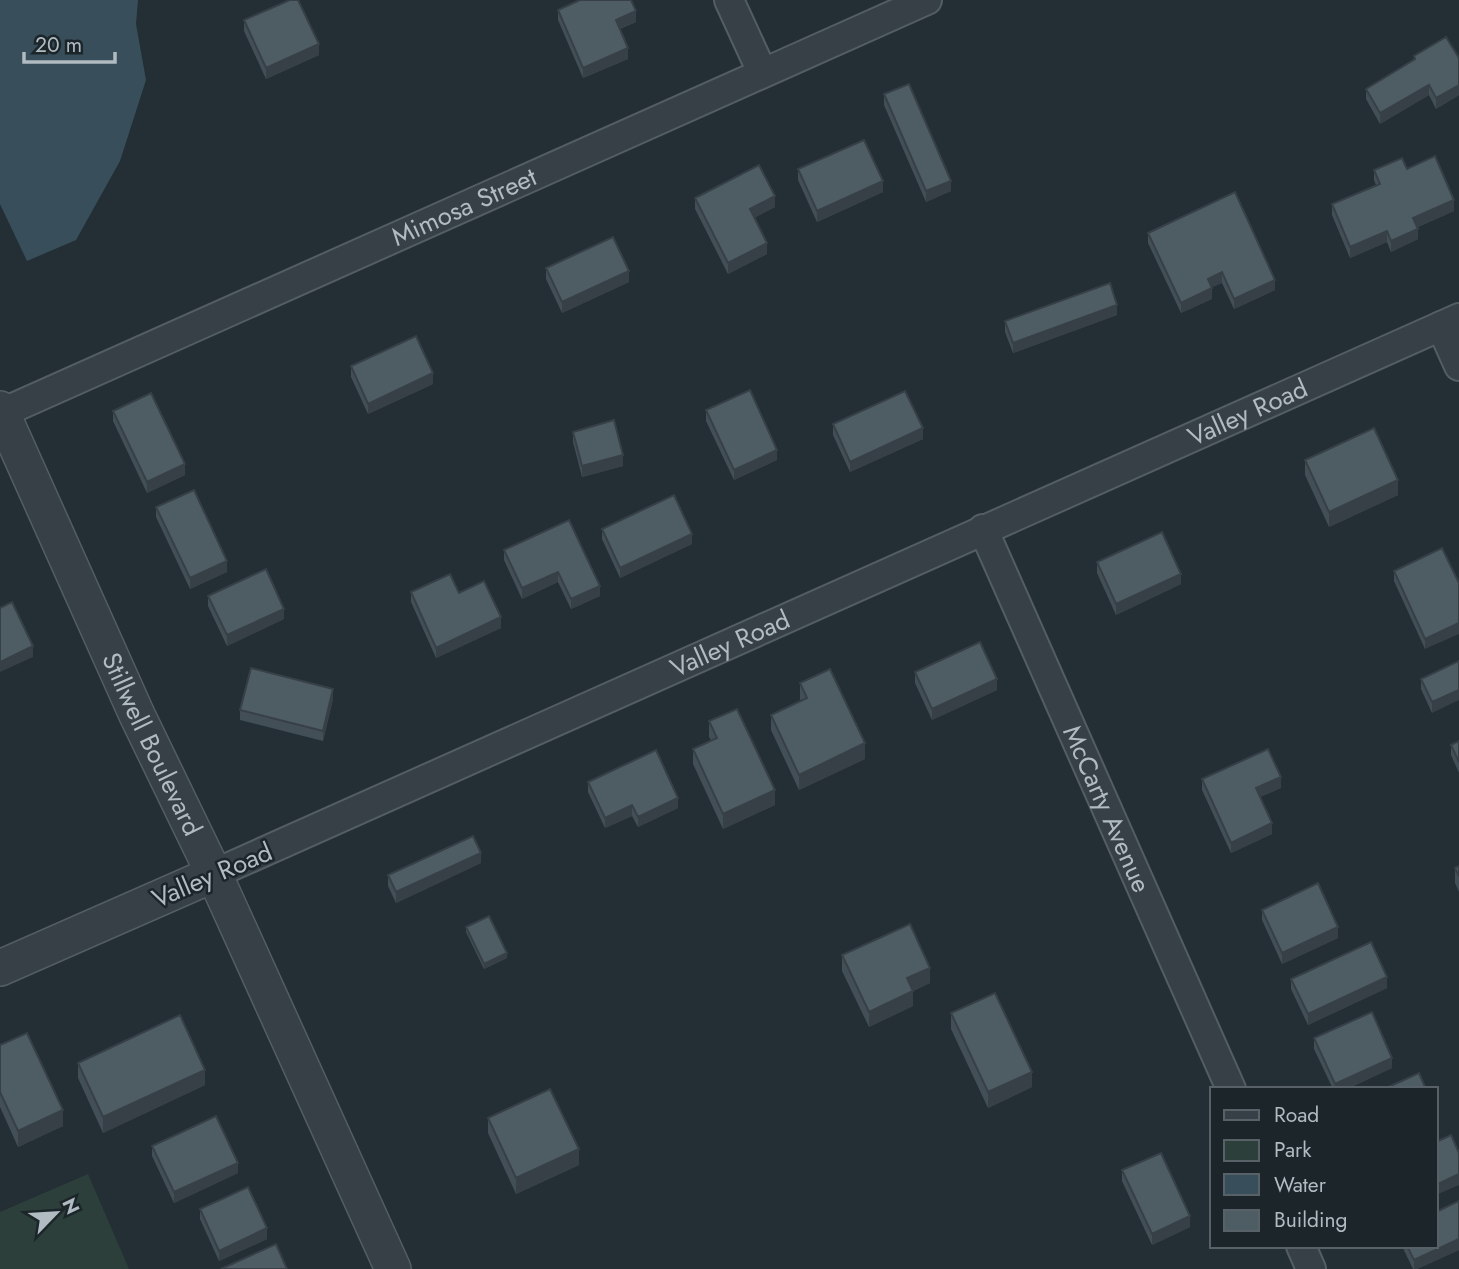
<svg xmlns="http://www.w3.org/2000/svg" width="1459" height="1269" font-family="Jost,sans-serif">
<rect width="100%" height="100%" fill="#232f35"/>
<path fill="#2c3f3a" d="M88 1174 129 1269H0V1212Z"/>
<path fill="#384e5a" d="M0 0H138L136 24 146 80 120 161 76 240 27 261 0 204Z"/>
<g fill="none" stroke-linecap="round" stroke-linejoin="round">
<g stroke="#535e63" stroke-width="32">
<g id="minor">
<path d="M729 0 762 72"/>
<path d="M1441 326 1459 366"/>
<path id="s1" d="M2 413 927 0"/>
<path id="s2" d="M983 529 1231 1089"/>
<path id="s3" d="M214 874 1459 318"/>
<path d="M1301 1246 1311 1269"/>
</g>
</g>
<g stroke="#535e63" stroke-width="38">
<g id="tertiary">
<path id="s4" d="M0 409 137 715 214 874 393 1269"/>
<path d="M0 968 214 874"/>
</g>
</g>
<use href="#minor" stroke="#364046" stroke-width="28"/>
<use href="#tertiary" stroke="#364046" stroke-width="35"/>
</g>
<path fill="#434f56" d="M558 10 636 22 620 29 628 59 583 78 558 20Z
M244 20 319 55 266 79 244 31Z
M1414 56 1459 58V95L1436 109 1429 95 1380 124 1366 99V89L1414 60Z
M884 94 951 191 926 202 884 105Z
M798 169 883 192 817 222 798 180Z
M1407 169 1454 211 1418 227V239L1391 252 1387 242 1350 258 1332 215V204L1376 185 1374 180V170Z
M695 198 775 207 754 218 767 254 728 274 695 209Z
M1148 233 1275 290 1234 309 1222 283 1212 287V299L1181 313 1148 243Z
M546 268 629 282 562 313 546 279Z
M1117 315 1013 353 1005 332V321Z
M351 366 433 384 368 414 351 377Z
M706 410 777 460 734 480 706 421Z
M113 411 185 475 147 493 113 421Z
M833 424 923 439 850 472 833 435Z
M573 432 623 466 582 477 573 442Z
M1305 460 1398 495 1329 527 1305 475Z
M156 507 227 572 190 589 156 517Z
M569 520 600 596 571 609 558 582 522 599 504 560V550Z
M602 529 692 544 620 578 602 539Z
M1442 548 1425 649 1394 581V571Z
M1097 562 1181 584 1116 615 1097 573Z
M411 592 459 593 501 628 436 658 411 602Z
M208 596 284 619 227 646 208 606Z
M1459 661 1432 713 1421 689V679Z
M915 672 997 690 932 720 915 683Z
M800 683 865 759 799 790 771 730V715L801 701 800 699Z
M333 699 323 741 240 720V710Z
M709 721 775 805 723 829 693 764V749L711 740 709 737Z
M1459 741V773L1451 755V745Z
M1202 779 1281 788 1260 797 1272 834 1231 853 1202 790Z
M588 782 678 808 638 827 632 816 605 828 588 792Z
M481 863 396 903 388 886V875Z
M1459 866V892L1455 883V868Z
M1262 910 1338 938 1282 964 1262 920Z
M466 927 507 958 484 969 466 932Z
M842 955 930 983 913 991V1006L869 1027 842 971Z
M1291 979 1387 988 1308 1025 1291 989Z
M951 1013 1032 1087 988 1108 951 1029Z
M1314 1038 1392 1068 1347 1089H1333L1314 1049Z
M0 1045 63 1126 18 1147 0 1107Z
M78 1063 205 1085 103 1133 78 1078Z
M488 1118 579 1165 516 1194 488 1133Z
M152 1146 238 1173 174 1203 152 1156Z
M1122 1170 1190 1227 1152 1245 1122 1181Z
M1459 1201V1250L1417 1269H1413L1402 1246H1436Z
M200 1209 267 1239 219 1261 200 1219Z"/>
<path fill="#374046" d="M636 11V22L616 30V20Z
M319 44V55L266 79V68Z
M628 48V59L583 78V68Z
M1429 85V95L1380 124V113Z
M1459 85V95L1436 109V98Z
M883 181V192L817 222V211Z
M951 181V191L926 202V191Z
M775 196V207L750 220V209Z
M1454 200V211L1413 229V218Z
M1418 229V239L1391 252V241Z
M1387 231V242L1350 258V247Z
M767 243V254L728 274V263Z
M629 271V282L562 313V302Z
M1222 272V283L1208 289V279Z
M1275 280V290L1234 309V299Z
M1212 288V299L1181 313V303Z
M1117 305V315L1013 353V343Z
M433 373V384L368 414V404Z
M923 428V439L850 472V462Z
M777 450V460L734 480V470Z
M623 455V466L582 477V466Z
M185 464V475L147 493V482Z
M1398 480V495L1329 527V512Z
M692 534V544L620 578V568Z
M227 561V572L190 589V578Z
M558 572V582L522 599V588Z
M1181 574V584L1116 615V604Z
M600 586V596L571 609V599Z
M284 609V619L227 646V635Z
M501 617V628L436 658V648Z
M1459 623V634L1425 649V639Z
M33 646V657L0 672V662Z
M997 679V690L932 720V709Z
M333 689V699L323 741V731Z
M1459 690V700L1432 713V702Z
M865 743V759L799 790V775Z
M1281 777V788L1256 799V788Z
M775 790V805L723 829V814Z
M678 798V808L638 827V817Z
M632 805V816L605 828V818Z
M1272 823V834L1231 853V843Z
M481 853V863L396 903V892Z
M1338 927V938L1282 964V953Z
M507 953V958L484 969V964Z
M930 968V983L907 993V978Z
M1387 977V988L1308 1025V1014Z
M913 991V1006L869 1027V1012Z
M1392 1058V1068L1347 1089H1335V1084Z
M205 1070V1085L103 1133V1117Z
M1032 1072V1087L988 1108V1092Z
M63 1110V1126L18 1147V1131Z
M579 1149V1165L516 1194V1178Z
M238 1163V1173L174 1203V1192Z
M1459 1174V1185L1436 1195V1185Z
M1190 1216V1227L1152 1245V1234Z
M267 1228V1239L219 1261V1251Z
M1459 1239V1250L1417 1269H1414V1260Z"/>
<path fill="#4e5c64" stroke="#374046" stroke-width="2" d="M290 0H298L319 44 266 68 244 20Z
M580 0H631L636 11 616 20 628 48 583 68 558 10Z
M1446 37 1459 58V85L1436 98 1429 85 1380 113 1366 89 1415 59 1414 56Z
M909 84 951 181 926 191 884 94Z
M864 140 883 181 817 211 798 169Z
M1435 156 1454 200 1413 218 1418 229 1391 241 1387 231 1350 247 1332 204 1380 184 1374 170 1402 158 1407 169Z
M759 165 775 196 750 209 767 243 728 263 695 198Z
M1235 192 1275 280 1234 299 1222 272 1208 279 1212 288 1181 303 1148 233Z
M613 237 629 271 562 302 546 268Z
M1110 283 1117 305 1013 343 1005 321Z
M416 336 433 373 368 404 351 366Z
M750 390 777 450 734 470 706 410Z
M905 391 923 428 850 462 833 424Z
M151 393 185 464 147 482 113 411Z
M614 420 623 455 582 466 573 432Z
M1374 428 1398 480 1329 512 1305 460Z
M194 490 227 561 190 578 156 507Z
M674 495 692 534 620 568 602 529Z
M569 520 600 586 571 599 558 572 522 588 504 550Z
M1162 532 1181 574 1116 604 1097 562Z
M1442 548 1459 583V623L1425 639 1394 571Z
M266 569 284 609 227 635 208 596Z
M450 574 459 593 484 581 501 617 436 648 411 592Z
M12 602 33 646 0 662V608Z
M980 642 997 679 932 709 915 672Z
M1459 661V690L1432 702 1421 679Z
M251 668 333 689 323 731 240 710Z
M830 669 865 743 799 775 771 715 807 698 800 683Z
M737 709 775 790 723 814 693 749 717 738 709 721Z
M1459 741V762L1451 745Z
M1268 749 1281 777 1256 788 1272 823 1231 843 1202 779Z
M656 750 678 798 638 817 632 805 605 818 588 782Z
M473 836 481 853 396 892 388 875Z
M1459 866V876L1455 868Z
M1318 883 1338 927 1282 953 1262 910Z
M489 916 507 953 484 964 466 927Z
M910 924 930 968 907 978 913 991 869 1012 842 955Z
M1371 942 1387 977 1308 1014 1291 979Z
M995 993 1032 1072 988 1092 951 1013Z
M1372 1012 1392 1058 1335 1084 1314 1038Z
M180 1015 205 1070 103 1117 78 1063Z
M27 1033 63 1110 18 1131 0 1092V1045Z
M1419 1073 1426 1089H1384Z
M550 1089 579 1149 516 1178 488 1118Z
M216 1116 238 1163 174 1192 152 1146Z
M1451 1135 1459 1153V1174L1436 1185V1142Z
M1161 1153 1190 1216 1152 1234 1122 1170Z
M248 1187 267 1228 219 1251 200 1209Z
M1459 1201V1239L1414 1260 1407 1246H1436V1212Z
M276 1244 287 1269H221Z"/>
<g text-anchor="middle" stroke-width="5" stroke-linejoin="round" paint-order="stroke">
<g font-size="26" fill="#b0bbc2" stroke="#1b252a">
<text dy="9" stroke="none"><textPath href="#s1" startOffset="506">Mimosa Street</textPath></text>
<text dy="9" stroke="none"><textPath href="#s3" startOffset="1132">Valley Road</textPath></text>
<text dy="9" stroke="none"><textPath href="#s3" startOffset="565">Valley Road</textPath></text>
<text dy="9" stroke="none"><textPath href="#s4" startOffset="368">Stillwell Boulevard</textPath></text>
<text dy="9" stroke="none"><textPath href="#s2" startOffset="306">McCarty Avenue</textPath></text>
<text transform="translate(212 875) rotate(-23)" y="9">Valley Road</text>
</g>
</g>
<rect x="1210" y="1087" width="228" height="161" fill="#1b252a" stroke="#576167" stroke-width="2"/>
<rect x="1224" y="1110" width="35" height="10" fill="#364046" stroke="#576167" stroke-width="2"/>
<text x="1274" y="1122" font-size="21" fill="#b0bbc2">Road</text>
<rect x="1224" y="1140" width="35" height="21" fill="#2c3f3a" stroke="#576167" stroke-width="2"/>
<text x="1274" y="1157" font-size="21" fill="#b0bbc2">Park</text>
<rect x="1224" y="1174" width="35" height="21" fill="#384e5a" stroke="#576167" stroke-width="2"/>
<text x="1274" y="1192" font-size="21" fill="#b0bbc2">Water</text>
<rect x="1224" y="1210" width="35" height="21" fill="#4e5c64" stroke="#576167" stroke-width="2"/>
<text x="1274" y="1227" font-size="21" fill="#b0bbc2">Building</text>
<g transform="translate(56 1213) rotate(65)" stroke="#1b252a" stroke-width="5" paint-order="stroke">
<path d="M0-5L12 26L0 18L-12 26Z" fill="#b0bbc2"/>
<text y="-10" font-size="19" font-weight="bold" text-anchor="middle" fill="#b0bbc2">N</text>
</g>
<path d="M24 52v10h91v-10" fill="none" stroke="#b0bbc2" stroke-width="3.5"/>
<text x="35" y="52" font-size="21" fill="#b0bbc2" stroke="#1b252a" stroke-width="5" paint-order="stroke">20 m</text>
</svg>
